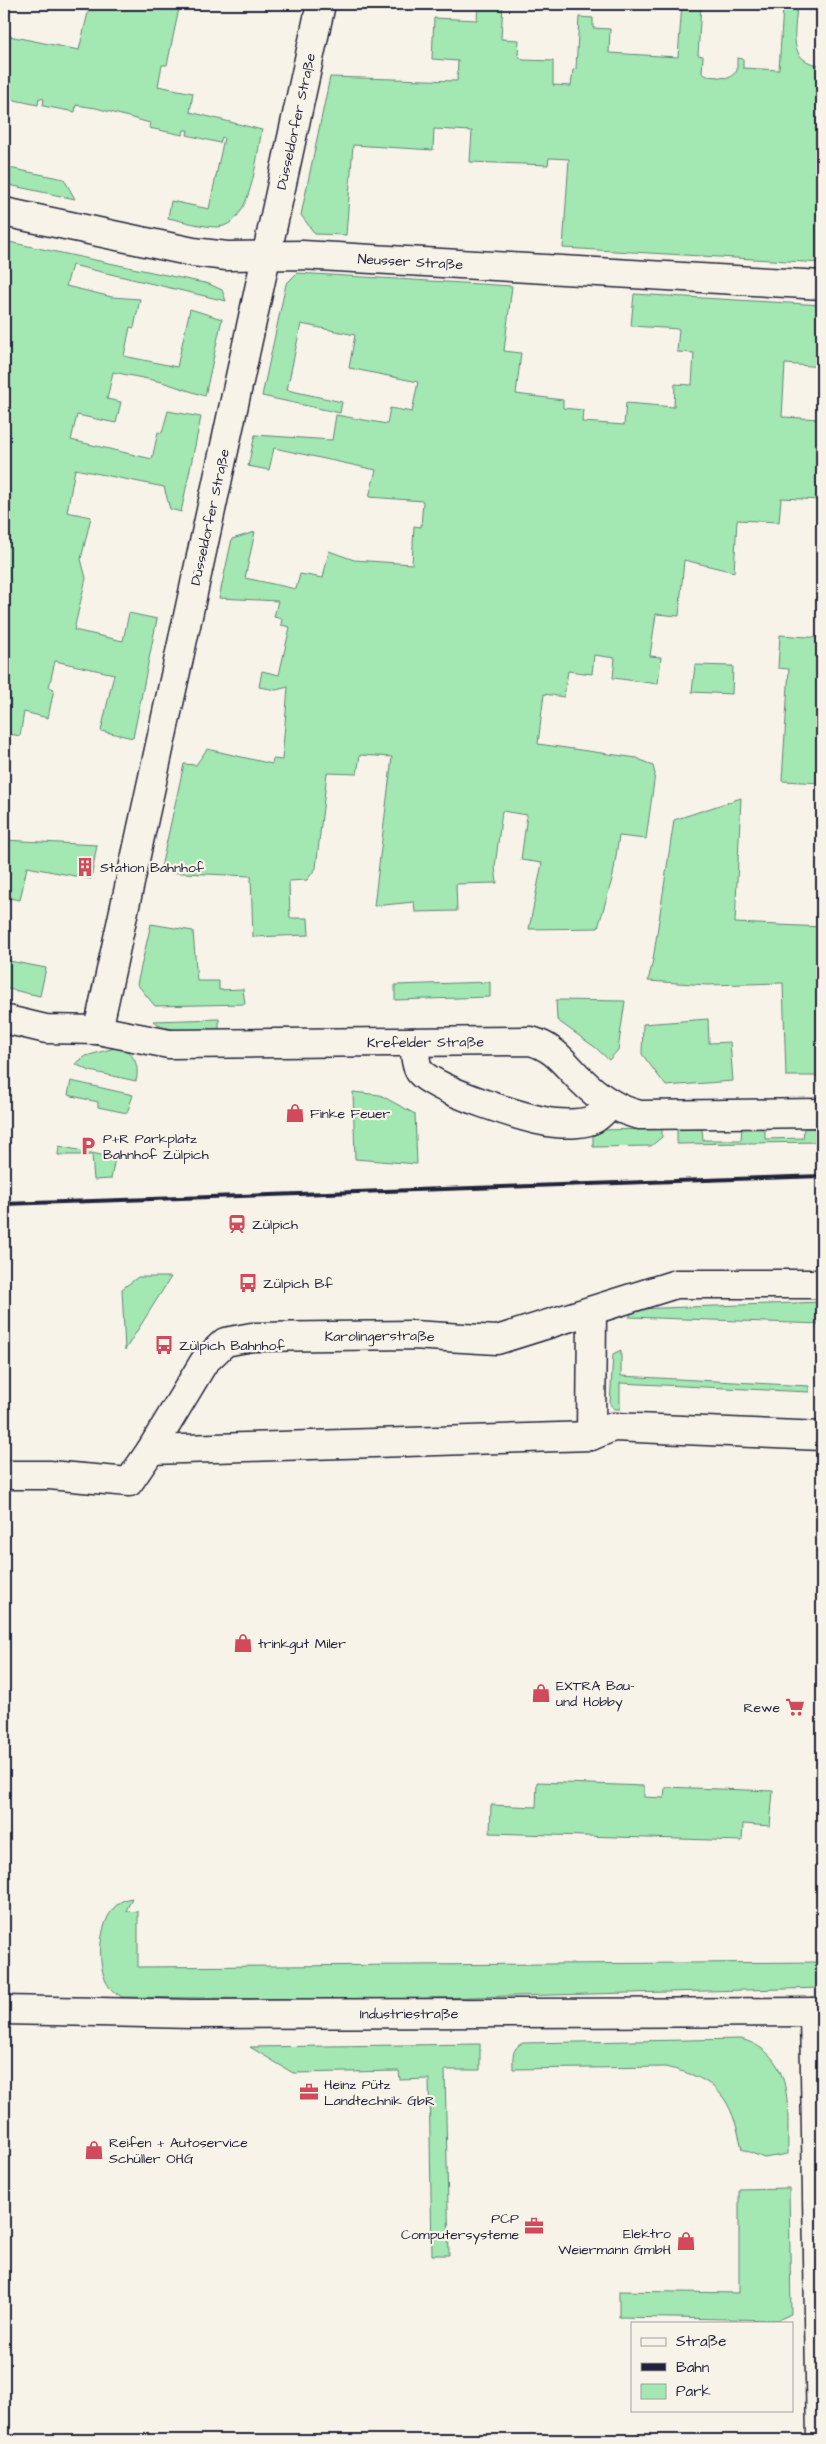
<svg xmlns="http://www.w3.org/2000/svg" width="826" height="2444" font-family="'Architects Daughter',sans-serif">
<rect width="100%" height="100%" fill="#f7f3e8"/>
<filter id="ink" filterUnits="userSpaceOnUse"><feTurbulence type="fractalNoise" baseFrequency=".02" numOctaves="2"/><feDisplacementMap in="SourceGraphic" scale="10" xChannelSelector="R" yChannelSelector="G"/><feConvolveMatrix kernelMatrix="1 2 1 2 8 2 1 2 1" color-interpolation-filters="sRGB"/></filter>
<g filter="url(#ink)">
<path fill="#a3e7b2" stroke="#628476" d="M90 4H180L167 65H162L158 86 193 93 190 112 262 130C256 156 252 225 218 227 202 227 183 221 168 218L171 201 209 209 224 138 222 137 220 143 187 135 188 130H184L183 135 149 128 150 123 96 108 76 105 75 112 43 106 44 99 39 98 38 105 5 98 7 91 4 90V35L79 50Z
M478 4H503L501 39 519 40 518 55 523 60 553 61V85L571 86 573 70 576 69 579 17 593 18V28L610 29 609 53 678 57 682 4H701L698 55 703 56 702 73 707 76 729 78 737 71V58L743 59V68L779 70 783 7H797C795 33 787 63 822 65V263L563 248 569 159 549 158 548 165 470 162 472 131 434 129 433 150 353 145 346 235 315 234 301 215 330 77 457 81 458 61 432 59 434 18 477 20Z
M4 167 64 179 75 199 4 184Z
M4 241 209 284 222 290 226 301 72 265 66 286 112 297 140 299 134 328 130 327 124 356 177 367 190 309 222 319 205 396 162 382 113 372 107 399 121 402 116 423 77 415 71 440 152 459 158 432 162 433 168 411 201 417 181 512 170 509 164 487 75 469 67 512 91 517 81 559 86 578 74 630 123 641 129 613 157 619 133 738 101 731 114 674 55 661 49 687 54 689 48 718 24 712 20 736 4 733Z
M297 273 512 286 504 351 521 353 516 394 563 400V408L583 410 582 422 624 425 626 403 674 407 675 384 692 385 694 353 677 352 679 329 631 326 634 294 822 305V367L785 364 782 417 822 419V574L817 575 821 500 781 498 779 522 737 520 734 572 684 560 679 616 656 614 650 656 661 657 658 684 613 678 615 658 594 655 592 674 568 671 564 697 544 694 538 744 637 758 653 766 655 774 646 839 619 836 613 876 598 928 529 929 542 863 521 860 527 815 502 811 495 867 497 883 456 884 457 911 415 912 414 902 374 906 392 757 360 755 357 774 327 773 316 868 307 880 289 881 290 918H308L309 935 253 937 251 876 160 872 184 764 196 765 207 749 272 764 273 759 282 760 288 687 276 690 259 687 262 671 279 675 290 627 281 625 282 619 274 617 278 601 219 598 232 539 255 532 245 578 296 589 300 574 323 578 329 551 354 560 412 564 414 526 421 527 423 501 369 497 376 470 274 448 269 470 248 466 255 435 332 440 336 415 387 424 390 408 412 412 418 382 349 368 355 335 301 324 287 390 342 402 340 413 262 396 286 284Z
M780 635 822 638V783L782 781 789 669 778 668Z
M695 665 733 666 732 694 692 692Z
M741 798 735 923 822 927V1076H786L783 983 707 985 648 981 653 960 674 820Z
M4 840 97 845 91 879 27 867 20 900 9 898 6 909H4Z
M151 924 193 931 197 981H219V990L243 989 245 1004 155 1006 137 984Z
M4 960 46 968 40 996 4 988Z
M490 982V997L395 1000V985Z
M556 1000 625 1001 618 1050 609 1060 596 1048 557 1020Z
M219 1019V1030C195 1031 173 1034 153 1021Z
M708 1019 709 1043 730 1042 733 1081 666 1086 642 1054 643 1024Z
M118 1047C134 1051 140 1066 136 1081L90 1071 75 1064 86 1056Z
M71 1081 133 1095 127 1113 98 1107V1102L68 1095Z
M353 1092 380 1095 415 1114 417 1164 355 1159Z
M742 1127 765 1129V1139L803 1138 804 1128 820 1129 822 1142 677 1144V1129H702L703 1140H741Z
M662 1129V1137L651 1146 593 1147V1130Z
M59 1146 115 1158 111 1179 94 1180 92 1155H58Z
M138 1277H171L125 1350 122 1289Z
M822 1302V1324L629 1317 635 1309Z
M621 1350V1376L809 1386V1392L620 1383V1409H614L610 1404 613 1354Z
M537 1782 644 1786V1797L664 1798 665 1787 773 1791 770 1826 743 1824 742 1841 490 1833 491 1805 536 1807Z
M132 1898 126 1911 138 1912V1967L822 1962V1988L357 2000 122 1997C118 1994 113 1992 110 1988 93 1967 98 1901 132 1898Z
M741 2039C796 2055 787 2109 788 2154L764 2158 742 2149C731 2097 719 2079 665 2067L513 2069C513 2058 511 2048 523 2043Z
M480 2044V2070H445L449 2255H432L429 2079 400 2080 399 2071 293 2073 250 2047Z
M789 2188 791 2314 778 2320 619 2317V2291L739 2293V2189Z"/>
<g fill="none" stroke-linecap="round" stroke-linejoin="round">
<g stroke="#22223b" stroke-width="31">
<g id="minor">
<path id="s1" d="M4 212 193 252 227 256 302 255 822 285"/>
<path id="s2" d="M4 1019 46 1029 98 1030 169 1044 531 1041C555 1048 563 1062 580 1079 597 1096 617 1110 640 1115L822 1113"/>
<path id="s3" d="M98 1030 321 4"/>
<path d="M414 1042C415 1050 415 1065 420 1072 435 1090 530 1121 556 1123 566 1124 585 1124 594 1119 600 1116 606 1108 611 1104"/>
<path d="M591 1436 592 1311"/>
<path d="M151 1450 591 1436 613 1427 822 1436"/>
<path id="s4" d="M4 1475H49L129 1482 151 1450 204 1362 225 1342 252 1337 412 1335 497 1340 676 1284H822"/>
<path id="s5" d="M4 2010 193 2014 822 2012"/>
<path d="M814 2012 821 2440"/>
</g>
</g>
<use href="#minor" stroke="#f7f3e8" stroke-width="28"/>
<path stroke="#22223b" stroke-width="4" d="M4 1204 822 1176"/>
</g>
</g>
<defs>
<g id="building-bare" transform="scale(1.5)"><path d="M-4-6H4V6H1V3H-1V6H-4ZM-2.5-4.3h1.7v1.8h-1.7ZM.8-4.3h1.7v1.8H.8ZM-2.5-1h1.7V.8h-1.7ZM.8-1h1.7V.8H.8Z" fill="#d1495b" stroke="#f7f3e8" stroke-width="2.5" paint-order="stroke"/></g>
<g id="shop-bare" transform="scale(1.5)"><path d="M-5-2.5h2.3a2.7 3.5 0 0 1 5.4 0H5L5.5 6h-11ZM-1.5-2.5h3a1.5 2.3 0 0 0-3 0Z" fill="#d1495b" stroke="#f7f3e8" stroke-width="2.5" paint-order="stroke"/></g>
<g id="parking-bare" transform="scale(1.5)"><path d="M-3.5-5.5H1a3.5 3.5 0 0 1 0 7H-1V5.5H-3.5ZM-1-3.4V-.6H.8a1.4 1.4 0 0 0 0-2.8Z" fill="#d1495b" stroke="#f7f3e8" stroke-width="2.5" paint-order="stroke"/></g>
<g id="station-bare" transform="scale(1.5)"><path d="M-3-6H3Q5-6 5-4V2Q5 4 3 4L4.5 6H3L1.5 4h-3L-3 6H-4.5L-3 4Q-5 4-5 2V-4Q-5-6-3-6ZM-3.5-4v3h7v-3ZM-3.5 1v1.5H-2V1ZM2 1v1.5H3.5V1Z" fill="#d1495b" stroke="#f7f3e8" stroke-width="2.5" paint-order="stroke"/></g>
<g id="bus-bare" transform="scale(1.5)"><path d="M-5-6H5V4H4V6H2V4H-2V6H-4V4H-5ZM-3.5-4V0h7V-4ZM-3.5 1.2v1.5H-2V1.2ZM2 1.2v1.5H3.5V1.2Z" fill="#d1495b" stroke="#f7f3e8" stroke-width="2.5" paint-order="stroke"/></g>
<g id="supermarket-bare" transform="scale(1.5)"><path d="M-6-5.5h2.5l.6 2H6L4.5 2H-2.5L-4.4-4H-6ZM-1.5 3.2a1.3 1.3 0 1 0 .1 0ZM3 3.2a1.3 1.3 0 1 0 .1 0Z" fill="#d1495b" stroke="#f7f3e8" stroke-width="2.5" paint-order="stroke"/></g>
<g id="office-bare" transform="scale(1.5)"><path d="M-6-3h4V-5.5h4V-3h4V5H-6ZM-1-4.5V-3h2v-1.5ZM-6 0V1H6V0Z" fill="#d1495b" stroke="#f7f3e8" stroke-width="2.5" paint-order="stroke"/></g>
</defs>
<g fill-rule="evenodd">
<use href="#building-bare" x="85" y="867"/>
<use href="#shop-bare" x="295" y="1113"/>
<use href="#parking-bare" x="88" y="1146"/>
<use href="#station-bare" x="237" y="1224"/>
<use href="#bus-bare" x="248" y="1283"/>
<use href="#bus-bare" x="164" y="1345"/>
<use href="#shop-bare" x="243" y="1643"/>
<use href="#shop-bare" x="541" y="1693"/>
<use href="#supermarket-bare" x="795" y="1707"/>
<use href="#office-bare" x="309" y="2092"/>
<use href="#shop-bare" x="94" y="2150"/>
<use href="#office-bare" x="534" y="2226"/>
<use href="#shop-bare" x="686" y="2241"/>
</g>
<g text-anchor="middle" stroke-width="4.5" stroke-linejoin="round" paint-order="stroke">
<g font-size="14" fill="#22223b" stroke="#f7f3e8">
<text dy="5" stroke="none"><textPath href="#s3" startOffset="930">Düsseldorfer Straße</textPath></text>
<text dy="5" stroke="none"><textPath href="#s1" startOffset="411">Neusser Straße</textPath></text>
<text dy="5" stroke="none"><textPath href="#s3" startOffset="525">Düsseldorfer Straße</textPath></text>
<text dy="5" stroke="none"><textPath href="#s2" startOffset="424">Krefelder Straße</textPath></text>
<text dy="5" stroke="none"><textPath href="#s4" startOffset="451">Karolingerstraße</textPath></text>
<text dy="5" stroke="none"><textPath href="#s5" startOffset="405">Industriestraße</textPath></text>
</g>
<g font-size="14" fill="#22223b" stroke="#f7f3e8" text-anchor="start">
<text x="100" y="872">Station Bahnhof</text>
<text x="310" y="1118">Finke Feuer</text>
<text x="103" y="1143">P+R Parkplatz<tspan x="103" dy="16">Bahnhof Zülpich</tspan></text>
<text x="252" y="1229">Zülpich</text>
<text x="263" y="1288">Zülpich Bf</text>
<text x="179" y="1350">Zülpich Bahnhof</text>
<text x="258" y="1648">trinkgut Miler</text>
<text x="556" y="1690">EXTRA Bau-<tspan x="556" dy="16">und Hobby</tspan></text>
<text x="780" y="1712" text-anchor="end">Rewe</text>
<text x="324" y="2089">Heinz Pütz<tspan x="324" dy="16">Landtechnik GbR</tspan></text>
<text x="109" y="2147">Reifen + Autoservice<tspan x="109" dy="16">Schüller OHG</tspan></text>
<text x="519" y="2223" text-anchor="end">PCP<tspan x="519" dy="16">Computersysteme</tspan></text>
<text x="671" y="2238" text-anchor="end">Elektro<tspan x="671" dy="16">Weiermann GmbH</tspan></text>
</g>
</g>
<rect width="826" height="2444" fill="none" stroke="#f7f3e8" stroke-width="20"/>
<rect x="10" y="10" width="806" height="2424" fill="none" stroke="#22223b" stroke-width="2" filter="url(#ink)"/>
<rect x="631" y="2322" width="162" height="90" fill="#f7f3e8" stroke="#a29fa3"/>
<rect x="641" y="2338" width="25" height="8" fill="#f7f3e8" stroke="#a29fa3"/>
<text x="676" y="2346" font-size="15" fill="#22223b">Straße</text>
<rect x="641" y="2363" width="25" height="8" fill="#22223b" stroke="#a29fa3"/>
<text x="676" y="2372" font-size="15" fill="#22223b">Bahn</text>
<rect x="641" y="2384" width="25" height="15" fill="#a3e7b2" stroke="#a29fa3"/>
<text x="676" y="2396" font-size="15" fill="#22223b">Park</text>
</svg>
